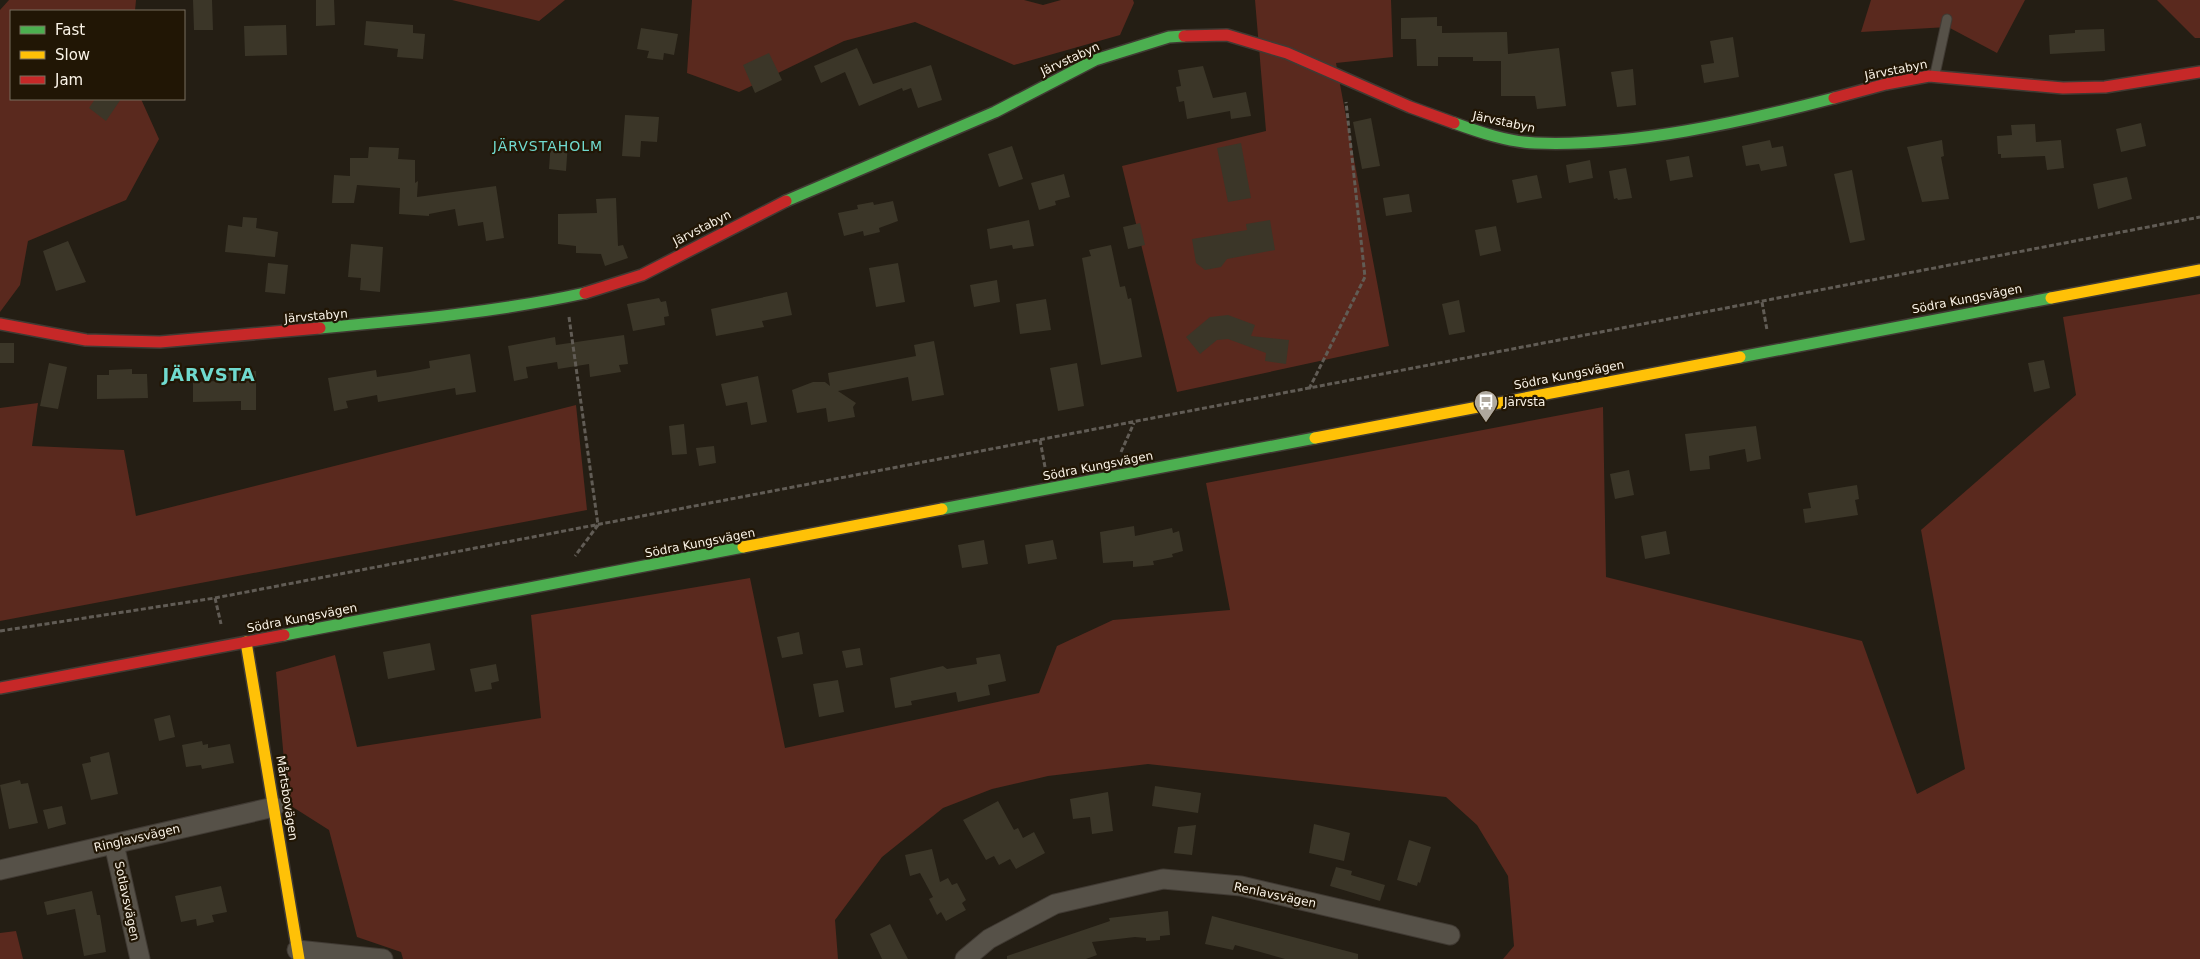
<svg xmlns="http://www.w3.org/2000/svg" width="2200" height="959" font-family="'DejaVu Sans',sans-serif">
<rect width="100%" height="100%" fill="#241e14"/>
<path fill="#5a291e" d="M9 0H136L135 11H11V99H141L159 139 126 200 28 241 20 285 0 312V10Z
M452 0H565L539 21Z
M692 0H1024L1043 5 1061 0H1133L1134 3 1120 35 1014 65 915 22 844 41 739 92 687 73Z
M1255 0H1391L1393 57 1336 63 1389 346 1177 392 1122 166 1266 131Z
M1871 0H2025L1997 53 1948 27 1861 32Z
M2157 0H2200V38H2195Z
M2200 294V959H1503L1514 946 1508 876 1477 825 1446 797 1148 764 1048 776 992 789 943 808 882 857 835 920 838 959H403L401 952 357 937 329 830 288 804 276 672 335 655 357 747 541 718 531 615 750 578 785 748 1039 693 1057 646 1113 620 1230 610 1206 483 1603 407 1606 577 1862 641 1917 794 1965 769 1921 530 2076 395 2063 317Z
M38 403 32 446 124 450 136 516 576 405 587 510 0 621V408Z
M16 931 23 959H0V933Z"/>
<path fill="#3b3628" d="M193 0H212L213 30H194Z
M316 0H334L335 25 316 26Z
M1437 17V26H1442V33L1507 32 1508 54 1559 48 1566 106 1537 109 1535 96H1501V61H1473V57H1438V66H1417L1416 39H1401V18Z
M366 21 413 25V33L425 34 423 59 397 57 398 49 364 45Z
M286 25 287 55 245 56 244 26Z
M641 28 678 34 674 55 664 53 663 60 647 58 649 51 637 49Z
M2104 29 2105 51 2050 54 2049 35 2075 33V30Z
M1733 37 1739 77 1704 83 1701 65 1714 63 1710 41Z
M857 48 873 84 931 65 942 100 918 108 911 88 903 91 902 88 859 106 845 72 821 83 814 66Z
M769 53 782 80 755 93 743 65Z
M1203 66 1213 98 1246 92 1251 116 1231 119 1230 111 1187 119 1184 101 1179 102 1176 87 1181 86 1178 70Z
M1633 69 1636 105 1617 107 1611 72Z
M95 99H121L106 121 89 108Z
M625 115 659 117 657 142 641 141 640 157 622 156Z
M1371 118 1380 166 1362 169 1353 122Z
M2141 123 2146 146 2121 152 2116 129Z
M2035 124 2036 142 2061 140 2064 168 2047 170 2045 156 2001 158V154H1998L1997 136 2012 135 2011 125Z
M1770 140 1772 148 1783 146 1787 166 1761 171 1759 164 1746 166 1742 146Z
M1942 140 1944 156 1941 157 1949 199 1922 202 1907 147Z
M551 141 568 142 566 171 549 169Z
M1241 143 1251 198 1228 202 1217 148Z
M1012 146 1023 179 999 187 988 154Z
M369 147 399 148 398 159 415 160V183L418 181 417 197 496 186 504 238 486 241 483 222 458 226 455 209 429 214V216L399 214 400 188 357 185 354 203H332L334 175 350 176V158H368Z
M1689 156 1693 177 1670 181 1666 160Z
M1590 160 1593 178 1569 183 1566 165Z
M1626 168 1632 198 1618 200 1617 198 1614 199 1609 171Z
M1852 170 1865 240 1850 243 1834 174Z
M1064 174 1070 197 1055 201 1056 205 1039 210 1031 183Z
M1537 175 1542 198 1517 203 1512 180Z
M2127 177 2132 199 2098 209 2093 184Z
M1409 194 1412 212 1386 216 1383 198Z
M616 198 618 246 623 245 628 258 605 266 601 254 576 253V246L558 244V214L597 213 596 199Z
M893 201 898 221 879 228 880 232 864 236 863 231 844 236 838 213 858 209 857 205 873 202 874 205Z
M243 217 257 218 256 228 278 232 275 257 225 252 228 225 242 227Z
M1029 220 1034 246 1013 249 1012 245 990 249 987 229Z
M1270 220 1275 250 1227 259 1221 267 1205 270 1196 263 1192 239 1247 230 1246 224Z
M1140 223 1145 245 1128 249 1123 227Z
M1496 226 1501 251 1480 256 1475 230Z
M68 241 86 282 56 291 43 251Z
M351 244 383 247 380 292 360 290 361 278 348 277Z
M1111 245 1120 287 1125 286 1128 299 1131 298 1142 357 1101 365 1082 258 1091 256 1089 250Z
M268 263 288 265 285 294 265 292Z
M898 263 905 302 876 307 869 268Z
M997 280 1000 302 974 307 970 285Z
M787 292 792 315 762 321 764 327 716 336 711 309Z
M659 298 661 302 666 301 669 316 664 317 665 325 633 331 627 304Z
M1046 299 1051 330 1020 334 1016 304Z
M1459 300 1465 332 1449 335 1442 304Z
M1228 315 1255 325 1251 336 1289 340 1286 364 1265 361 1266 353 1228 339 1217 340 1200 354 1186 337 1210 317Z
M624 335 628 364 619 365 621 372 590 377 589 364 558 369 557 362 526 367 528 378 514 381 508 346 555 337 556 345Z
M934 341 944 395 912 401 908 377 838 391 856 403 853 407 855 417 828 422 826 408 797 413 792 390 813 382H825L830 386 828 373 916 356 914 345Z
M0 343H14V363H0Z
M470 354 476 392 456 395 455 388 378 402 377 395 346 401 348 408 334 411 328 378 376 370 377 377 410 372 430 368 429 361Z
M2044 360 2050 388 2034 392 2028 363Z
M49 363 67 367 58 409 40 406Z
M1077 363 1084 406 1058 411 1050 368Z
M132 369V374H147L148 398 97 399V375H109V370Z
M256 371V410H241V401L193 402V382L218 381V372Z
M758 376 767 422 751 425 747 402 726 406 721 384Z
M684 424 687 454 672 455 669 426Z
M1756 426 1761 459 1747 462 1745 449 1709 456 1710 469 1690 471 1685 434Z
M714 446 716 463 699 466 696 448Z
M1629 470 1634 495 1615 499 1610 474Z
M1857 485 1859 499 1855 500 1858 515 1805 523 1803 509 1811 508 1808 493Z
M1134 526 1135 536 1172 528 1173 533 1179 531 1183 551 1172 554 1173 557 1153 561 1154 565 1133 567V561L1103 563 1100 532Z
M1666 531 1670 554 1645 559 1641 536Z
M984 540 988 564 962 568 958 545Z
M1053 540 1057 559 1028 564 1025 545Z
M799 632 803 654 782 658 777 637Z
M430 643 435 670 388 679 383 652Z
M860 648 863 665 846 668 842 651Z
M1000 654 1006 681 988 685 990 695 958 702 956 692 911 701 912 705 895 708 890 678 943 666 947 669 977 664 976 658Z
M496 664 499 681 491 683 492 689 475 692 470 669Z
M838 680 844 712 819 717 813 684Z
M170 715 175 737 159 741 154 719Z
M202 741 203 745 208 744V748L230 744 234 763 202 769 201 765 186 767 182 745Z
M109 752 118 794 91 800 82 764 91 762 90 757Z
M20 780 21 784 28 783 38 823 9 829 0 785Z
M1155 786 1201 793 1198 813 1152 806Z
M1108 792 1113 831 1092 834 1090 817 1073 819 1070 799Z
M998 801 1014 830 1018 828 1023 838 1034 832 1045 853 1016 869 1010 859 999 865 994 856 986 860 963 820Z
M62 806 66 824 48 829 43 810Z
M1314 824 1350 833 1344 861 1309 853Z
M1196 825 1192 855 1174 853 1178 827Z
M1409 840 1431 847 1420 883 1418 882 1417 886 1397 880Z
M932 849 940 882 948 878 952 885 957 883 966 900 962 903 966 910 946 921 941 912 937 915 929 899 933 897 920 873 910 876 905 855Z
M1336 867 1352 871 1351 875 1385 885 1380 901 1330 886Z
M221 886 227 912 212 915 214 922 197 926 196 919 181 922 175 896Z
M92 891 97 915H100L106 952 84 956 75 909 47 915 44 902Z
M1168 911 1170 935 1160 936V940L1146 941V938L1135 937 1092 942 1097 955 1086 959H1007V956L1110 921 1109 918Z
M1212 916 1358 954V959H1285L1235 945 1233 950 1205 944Z
M890 924 899 942 908 959H882L870 934Z"/>
<g fill="none" stroke-linecap="round" stroke-linejoin="round">
<g stroke="#403a33" stroke-width="11">
<path id="lane" d="M1935 74 1947 19"/>
</g>
<g stroke="#403a33" stroke-width="21">
<path id="street" d="M114 844 140 959
M0 870 274 807
M297 950 383 959
M965 959 989 939 1055 904 1163 879 1241 886 1450 935"/>
</g>
<g stroke="#403a33" stroke-width="14">
<path id="fast" d="M1454 123C1479 132 1508 142 1535 143 1630 147 1742 122 1834 98
M786 201 995 112 1095 60 1169 37 1184 36
M320 328C410 320 498 312 585 293
M1740 357 2051 298
M942 509 1315 438
M284 635 743 547"/>
</g>
<g stroke="#403a33" stroke-width="14">
<path id="slow" d="M2051 298 2200 270
M1315 438 1740 357
M743 547 942 509
M246 642 299 959"/>
</g>
<g stroke="#403a33" stroke-width="14">
<path id="jam" d="M1184 36 1227 35 1287 53 1410 107 1454 123
M1834 98 1886 84 1929 76 2063 88 2105 87 2200 72
M585 293 642 275 786 201
M0 324 86 340 160 342 320 328
M0 688 284 635"/>
</g>
<path stroke="#615c55" stroke-width="3" stroke-dasharray="5 2.5" stroke-linecap="butt" d="M1762 302 1767 330
M569 317 598 525 575 556
M1309 389 1365 277 1346 102
M1040 440 1045 467
M1121 452 1134 423
M215 598 221 624
M0 631 215 598 2200 217"/>
<use href="#lane" stroke="#565148" stroke-width="9"/>
<use href="#street" stroke="#565148" stroke-width="19"/>
<use href="#fast" stroke="#4caf50" stroke-width="11"/>
<use href="#slow" stroke="#ffc107" stroke-width="11"/>
<use href="#jam" stroke="#c62828" stroke-width="11"/>
</g>
<defs>
<g id="bus-pin" transform="scale(1.25)"><path d="M0 17L-7.5 6A9.5 9.5 0 1 1 7.5 6Z" fill="#afa89d" stroke="#211605"/><path d="M-5-6H5V4H4V6H2V4H-2V6H-4V4H-5ZM-3.5-4V0h7V-4ZM-3.5 1.2v1.5H-2V1.2ZM2 1.2v1.5H3.5V1.2Z" fill="#fff"/></g>
</defs>
<g fill-rule="evenodd">
<use href="#bus-pin" x="1486" y="402"/>
</g>
<g text-anchor="middle" stroke-width="4.5" stroke-linejoin="round" paint-order="stroke">
<g font-size="12" fill="#faf3e7" stroke="#211605">
<text transform="translate(1070 59) rotate(-25)" y="4">Järvstabyn</text>
<text transform="translate(1896 70) rotate(-11)" y="4">Järvstabyn</text>
<text transform="translate(1504 122) rotate(12)" y="4">Järvstabyn</text>
<text transform="translate(702 228) rotate(-27)" y="4">Järvstabyn</text>
<text transform="translate(1967 299) rotate(-11)" y="4">Södra Kungsvägen</text>
<text transform="translate(316 316) rotate(-5)" y="4">Järvstabyn</text>
<text transform="translate(1569 375) rotate(-11)" y="4">Södra Kungsvägen</text>
<text transform="translate(1098 466) rotate(-11)" y="4">Södra Kungsvägen</text>
<text transform="translate(700 543) rotate(-11)" y="4">Södra Kungsvägen</text>
<text transform="translate(302 618) rotate(-11)" y="4">Södra Kungsvägen</text>
<text transform="translate(287 798) rotate(81)" y="4">Mårtsbovägen</text>
<text transform="translate(137 838) rotate(-13)" y="4">Ringlavsvägen</text>
<text transform="translate(1275 895) rotate(12)" y="4">Renlavsvägen</text>
<text transform="translate(127 901) rotate(78)" y="4">Sotlavsvägen</text>
</g>
<g font-size="12" fill="#faf3e7" stroke="#211605" text-anchor="start">
<text x="1504" y="406">Järvsta</text>
</g>
<g font-size="14" letter-spacing="1" fill="#70dacf" stroke="#211605">
<text x="548" y="151">JÄRVSTAHOLM</text>
</g>
<g font-size="18" font-weight="bold" letter-spacing="1" fill="#70dacf" stroke="#211605">
<text x="209" y="381">JÄRVSTA</text>
</g>
</g>
<rect x="10" y="10" width="175" height="90" fill="#211605" stroke="#786e5f"/>
<rect x="20" y="26" width="25" height="8" fill="#4caf50" stroke="#786e5f"/>
<text x="55" y="35" font-size="15" fill="#faf3e7">Fast</text>
<rect x="20" y="51" width="25" height="8" fill="#ffc107" stroke="#786e5f"/>
<text x="55" y="60" font-size="15" fill="#faf3e7">Slow</text>
<rect x="20" y="76" width="25" height="8" fill="#c62828" stroke="#786e5f"/>
<text x="55" y="85" font-size="15" fill="#faf3e7">Jam</text>
</svg>
